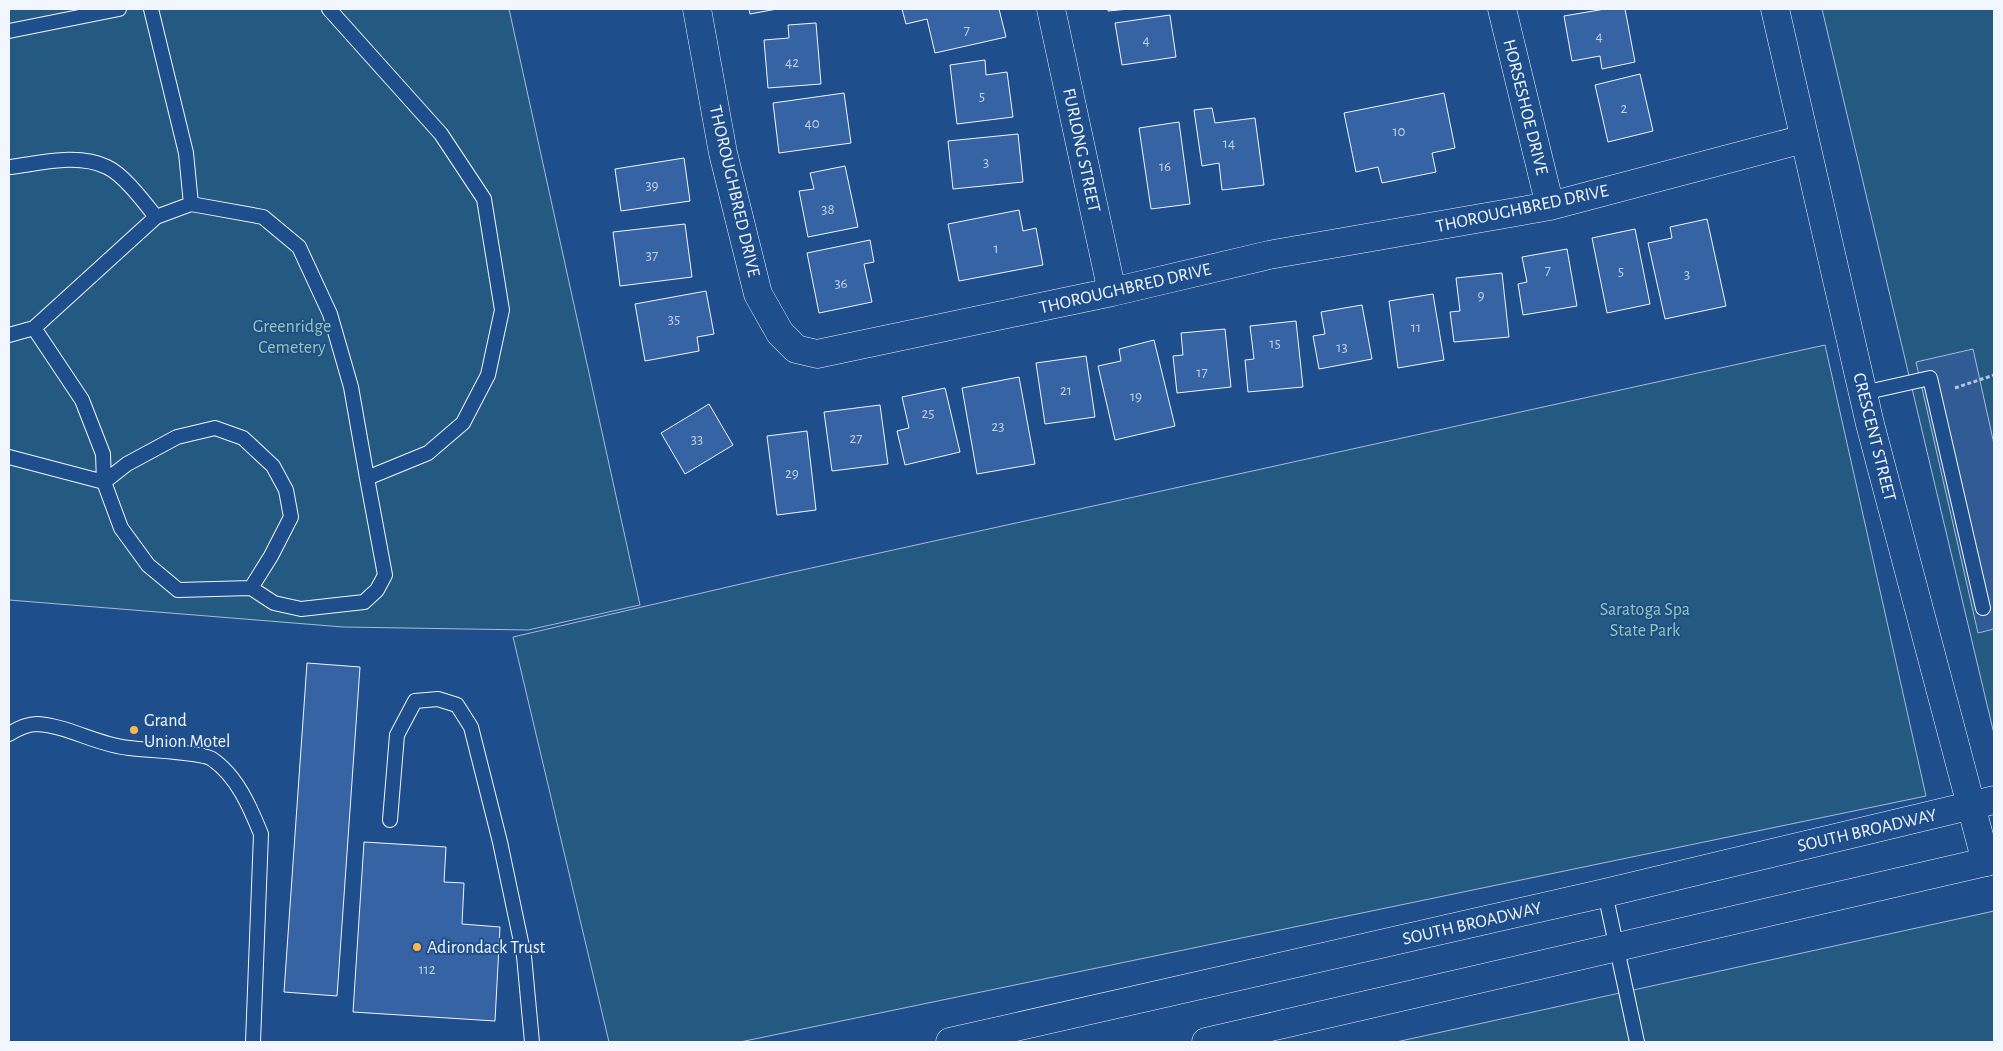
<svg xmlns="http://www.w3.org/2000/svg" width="2003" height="1051" font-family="'Alegreya Sans',sans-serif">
<rect width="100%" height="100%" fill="#1f4e8c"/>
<path fill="#245a82" stroke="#a8bbd7" d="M9 9H509L640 605 528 630 343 627 9 600Z
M1822 9H1994V734Z
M1825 345 1926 796 740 1042H609L513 637 775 576Z
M1994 911V1042H1396Z"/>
<path fill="#305b95" stroke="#a8bbd7" d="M1973 349 1994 444V629L1978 633 1916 362Z"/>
<path fill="#3563a3" stroke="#f2f6ff" d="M749 9H777L750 14Z
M902 9H999L1006 37 935 53 927 19 906 24Z
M1108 9H1129L1108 11Z
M1605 9H1625L1635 62 1602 69 1600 56 1572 61 1564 16Z
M1170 15 1176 57 1122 65 1115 23Z
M816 23 821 84 768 88 764 40 789 38 788 25Z
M985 60 986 75 1007 72 1013 117 957 124 950 65Z
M1640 74 1653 131 1608 142 1595 85Z
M844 93 851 143 779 153 773 103Z
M1444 93 1455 148 1432 153 1436 172 1382 183 1378 167 1356 172 1344 113Z
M1212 108 1215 123 1255 118 1264 185 1222 190 1219 163 1202 166 1194 110Z
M1179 122 1190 204 1151 209 1139 128Z
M1018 134 1023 182 953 189 948 141Z
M684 158 690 201 621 211 615 169Z
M845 166 858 227 808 237 799 191 814 189 810 173Z
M1019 210 1023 231 1036 228 1043 265 959 281 948 224Z
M1707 219 1726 306 1665 319 1648 243 1672 238 1670 227Z
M685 224 692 277 620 286 613 232Z
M1635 229 1650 304 1607 313 1592 238Z
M870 240 874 262 864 264 872 302 819 313 807 253Z
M1567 249 1577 306 1523 315 1518 284 1527 282 1522 257Z
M1502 273 1509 337 1454 342 1450 312 1460 311 1456 278Z
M706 291 714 334 697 337 699 351 645 361 635 304Z
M1433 294 1444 360 1398 368 1389 301Z
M1362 305 1372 359 1319 369 1313 336 1325 334 1321 312Z
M1296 321 1303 387 1248 392 1245 360 1254 359 1250 326Z
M1225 329 1231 387 1177 393 1173 356 1183 355 1181 333Z
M1154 340 1175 426 1115 440 1098 366 1121 361 1119 349Z
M1086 356 1095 417 1045 424 1036 363Z
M1019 377 1035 464 977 474 962 388Z
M945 388 960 452 905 465 897 431 909 428 902 397Z
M709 404 733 445 685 474 661 433Z
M880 405 888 464 832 471 824 412Z
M807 431 816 510 777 515 767 436Z
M307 663 360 667 337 996 284 992Z
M364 842 446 847 444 882 464 883 462 924 500 927 495 1021 353 1012Z"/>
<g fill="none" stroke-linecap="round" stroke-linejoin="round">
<g stroke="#f2f6ff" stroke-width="16">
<path id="service" d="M9 31 119 9
M11 167C41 163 78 153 107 167 124 175 144 202 156 217
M191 204 263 217 299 247 330 314 351 387 367 478
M34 328 82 400 103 454 104 482
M9 335 34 328 156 217 191 204 186 153 151 9
M1863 393 1930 378 1983 608
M9 457 104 482 121 528 148 565 178 590 251 588 274 603 301 609 364 602 377 590 385 575 367 478 428 453 463 423 488 375 502 310 484 199 441 134 329 9
M104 482 127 464 177 437 215 428 243 438 273 466 286 490 291 517 271 556 251 588
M9 734C17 729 27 724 37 724 69 726 97 745 129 748 144 750 202 752 212 759 237 776 250 807 261 834L253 1042
M390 820 397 735 415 701 438 699 457 705 471 727 500 842 524 956 532 1042
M1605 893 1637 1042"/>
</g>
<g stroke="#f2f6ff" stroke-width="29">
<path id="minor" d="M697 9 723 153 758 294 780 333 796 349 817 354 1112 292 1269 255 1550 206 1804 139
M1051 9 1112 292
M1502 9 1550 206"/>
</g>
<g stroke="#f2f6ff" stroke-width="29">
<path id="tertiary" d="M1775 9 1870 424 1986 862"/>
</g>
<g stroke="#f2f6ff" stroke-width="29">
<path id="primary" d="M950 1042 1605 893 1994 800
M1206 1042 1994 860"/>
</g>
<path stroke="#b3c4dc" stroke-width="3" stroke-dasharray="4 2.5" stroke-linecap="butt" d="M1955 388 1994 375"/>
<use href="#service" stroke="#1f4e8c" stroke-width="14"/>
<use href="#minor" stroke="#1f4e8c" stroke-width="28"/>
<use href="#tertiary" stroke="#1f4e8c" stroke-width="28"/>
<use href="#primary" stroke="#1f4e8c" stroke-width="28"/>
</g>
<g fill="#ffb74d" stroke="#1f4e8c" stroke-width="2">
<circle cx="134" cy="730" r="5"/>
<circle cx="417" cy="947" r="5"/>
</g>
<g text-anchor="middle" stroke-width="4" stroke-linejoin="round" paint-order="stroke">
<g font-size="15" fill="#c3d1e8">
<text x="967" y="35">7</text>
<text x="1599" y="41">4</text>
<text x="1146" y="45">4</text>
<text x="792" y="67">42</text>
<text x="982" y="101">5</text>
<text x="1624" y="113">2</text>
<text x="812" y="128">40</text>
<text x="1399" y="136">10</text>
<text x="1229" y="148">14</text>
<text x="986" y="167">3</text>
<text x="1165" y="171">16</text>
<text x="652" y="190">39</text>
<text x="828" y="214">38</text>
<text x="996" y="253">1</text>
<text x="652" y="260">37</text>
<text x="1548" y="275">7</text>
<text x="1621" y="276">5</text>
<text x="1687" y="279">3</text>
<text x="841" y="288">36</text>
<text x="1481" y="300">9</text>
<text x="674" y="324">35</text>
<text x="1416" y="332">11</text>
<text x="1275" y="348">15</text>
<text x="1342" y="352">13</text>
<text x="1202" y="377">17</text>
<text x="1066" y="395">21</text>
<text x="1136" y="401">19</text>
<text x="928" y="418">25</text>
<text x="998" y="431">23</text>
<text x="856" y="443">27</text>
<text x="697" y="444">33</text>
<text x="792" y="478">29</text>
<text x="427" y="974">112</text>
</g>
<g font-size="18" fill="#f2f6ff" stroke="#1f4e8c">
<text transform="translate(1526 107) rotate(76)" y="6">HORSESHOE DRIVE</text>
<text transform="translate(1082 150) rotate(78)" y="6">FURLONG STREET</text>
<text transform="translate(735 191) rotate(77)" y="6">THOROUGHBRED DRIVE</text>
<text transform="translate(1522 208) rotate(-12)" y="6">THOROUGHBRED DRIVE</text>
<text transform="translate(1125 288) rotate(-13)" y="6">THOROUGHBRED DRIVE</text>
<text transform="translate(1875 437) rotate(76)" y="6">CRESCENT STREET</text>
<text transform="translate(1867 830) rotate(-13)" y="6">SOUTH BROADWAY</text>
<text transform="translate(1472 923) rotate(-13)" y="6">SOUTH BROADWAY</text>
</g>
<g font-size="18" fill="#97c8a6" stroke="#1f4e8c">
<text x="292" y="332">Greenridge<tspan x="292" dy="21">Cemetery</tspan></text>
<text x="1645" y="615">Saratoga Spa<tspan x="1645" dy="21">State Park</tspan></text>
</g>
<g font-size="18" fill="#f2f6ff" stroke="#1f4e8c" text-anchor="start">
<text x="144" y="726">Grand<tspan x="144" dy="21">Union Motel</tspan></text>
<text x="427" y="953">Adirondack Trust</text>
</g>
</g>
<rect width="2003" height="1051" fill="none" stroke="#f2f6ff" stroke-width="20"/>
</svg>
